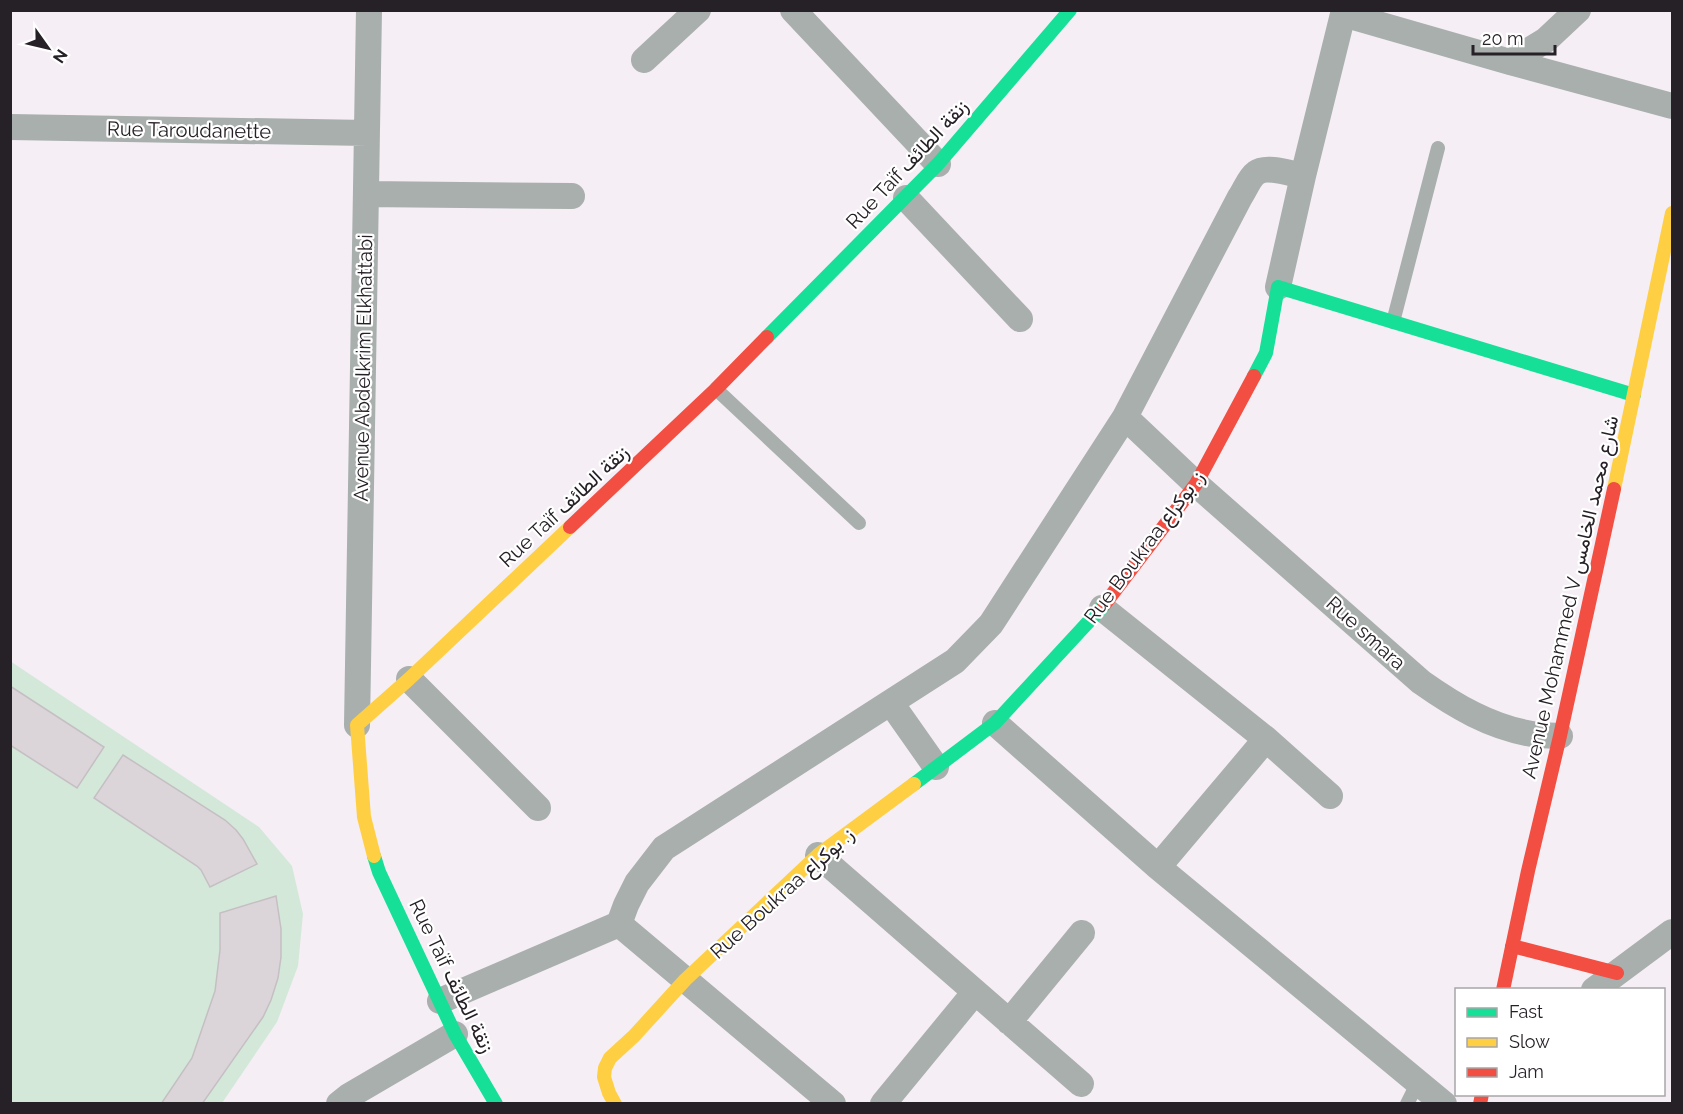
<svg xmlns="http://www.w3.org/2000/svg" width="1683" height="1114" font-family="Raleway,Vazirmatn,sans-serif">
<rect width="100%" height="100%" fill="#f5eef5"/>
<path fill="#d3e8d8" d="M10 661 259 827 292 866 303 914 298 966 277 1022 222 1103H11Z"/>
<path fill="#dbd5da" stroke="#c5bfc3" stroke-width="1.5" d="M10 686 104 747 77 788 10 745Z
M123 755 225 820 236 830 243 839 257 864 210 887 201 870 197 866 94 798Z
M276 896 281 929V957L278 978 271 1000 263 1017 202 1104H161L192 1058 215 991 220 950V913Z"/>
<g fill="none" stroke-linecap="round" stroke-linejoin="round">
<path stroke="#a8afac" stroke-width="14" d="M1393 322 1438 148
M716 389 859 523
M1407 1104 1418 1082"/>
<path stroke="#a8afac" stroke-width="26" d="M793 10 938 164
M1343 14 1510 62 1672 106
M644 60 698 10
M1510 62 1546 40 1578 10
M10 127 367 133
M366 194 572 196
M906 198 1020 319
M1278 287 1303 176 1344 10
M1125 417 1196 484 1421 682C1455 706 1490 727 1532 734 1541 736 1550 735 1560 736
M1102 608 1266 739 1330 796
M409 679 538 808
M891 703 936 767
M995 723 1158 867 1444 1104
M357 725 369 10
M818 855 1081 1084
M1158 867 1266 739
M619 924 833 1104
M1594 990 1672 932
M440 1001 619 924 626 905 637 883 664 848 955 661 991 624 1125 417 1240 197C1245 190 1249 178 1256 173 1266 165 1292 174 1303 176
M1009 1022 1082 933
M339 1104 349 1096 455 1034
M883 1104 975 992"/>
<path stroke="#16e098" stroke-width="14" d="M767 337 938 164 1070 10
M1254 376 1266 353 1278 287 1634 395
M914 784 995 723 1104 605
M374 856 379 872 455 1034 496 1104"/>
<path stroke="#ffcf43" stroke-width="14" d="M1614 489 1672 213
M374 856 364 817 357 725 409 679 570 527
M615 1104 609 1093 604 1077 605 1068 610 1058 634 1036 685 980 818 855 914 784"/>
<path stroke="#f24e42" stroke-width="14" d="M570 527 716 389 767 337
M1104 605 1196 484 1254 376
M1512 946 1617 973
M1503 990 1528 871 1560 736 1614 489
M1480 1104 1482 1094"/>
</g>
<g text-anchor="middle" stroke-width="4.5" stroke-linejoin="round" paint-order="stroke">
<g font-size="20" fill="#262126" stroke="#fff">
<text transform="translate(189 130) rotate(1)" y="7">Rue Taroudanette</text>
<text transform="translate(907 164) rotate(-47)" y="7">Rue Taïf زنقة الطائف</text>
<text transform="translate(363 368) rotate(-89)" y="7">Avenue Abdelkrim Elkhattabi</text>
<text transform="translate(564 506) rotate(-43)" y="7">Rue Taïf زنقة الطائف</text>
<text transform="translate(1144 547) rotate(-53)" y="7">Rue Boukraa ز. بوكراع</text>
<text transform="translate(1570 597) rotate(-77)" y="7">Avenue Mohammed V شارع محمد الخامس</text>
<text transform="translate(1366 633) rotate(42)" y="7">Rue smara</text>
<text transform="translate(782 893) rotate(-42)" y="7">Rue Boukraa ز. بوكراع</text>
<text transform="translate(452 976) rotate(64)" y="7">Rue Taïf زنقة الطائف</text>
</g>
</g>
<rect width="1683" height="1114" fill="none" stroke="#262126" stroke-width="24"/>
<rect x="1455" y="988" width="210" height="108" fill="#ffffff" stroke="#a8a6a8" stroke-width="1.5"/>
<rect x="1467" y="1008" width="30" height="9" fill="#16e098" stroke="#a8a6a8" stroke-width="1.5"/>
<text x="1509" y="1018" font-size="18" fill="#262126">Fast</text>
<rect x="1467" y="1038" width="30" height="9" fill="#ffcf43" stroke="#a8a6a8" stroke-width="1.5"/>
<text x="1509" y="1048" font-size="18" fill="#262126">Slow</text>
<rect x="1467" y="1068" width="30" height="9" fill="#f24e42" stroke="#a8a6a8" stroke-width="1.5"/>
<text x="1509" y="1078" font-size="18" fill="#262126">Jam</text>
<g transform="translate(48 48) rotate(124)" stroke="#ffffff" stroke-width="4.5" paint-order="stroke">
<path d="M0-4.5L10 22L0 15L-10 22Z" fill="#262126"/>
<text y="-9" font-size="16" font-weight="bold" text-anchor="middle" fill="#262126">N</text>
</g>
<path d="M1473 45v9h82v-9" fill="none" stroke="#262126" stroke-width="3"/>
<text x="1482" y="45" font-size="18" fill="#262126" stroke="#ffffff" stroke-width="4.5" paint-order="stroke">20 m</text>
</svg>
